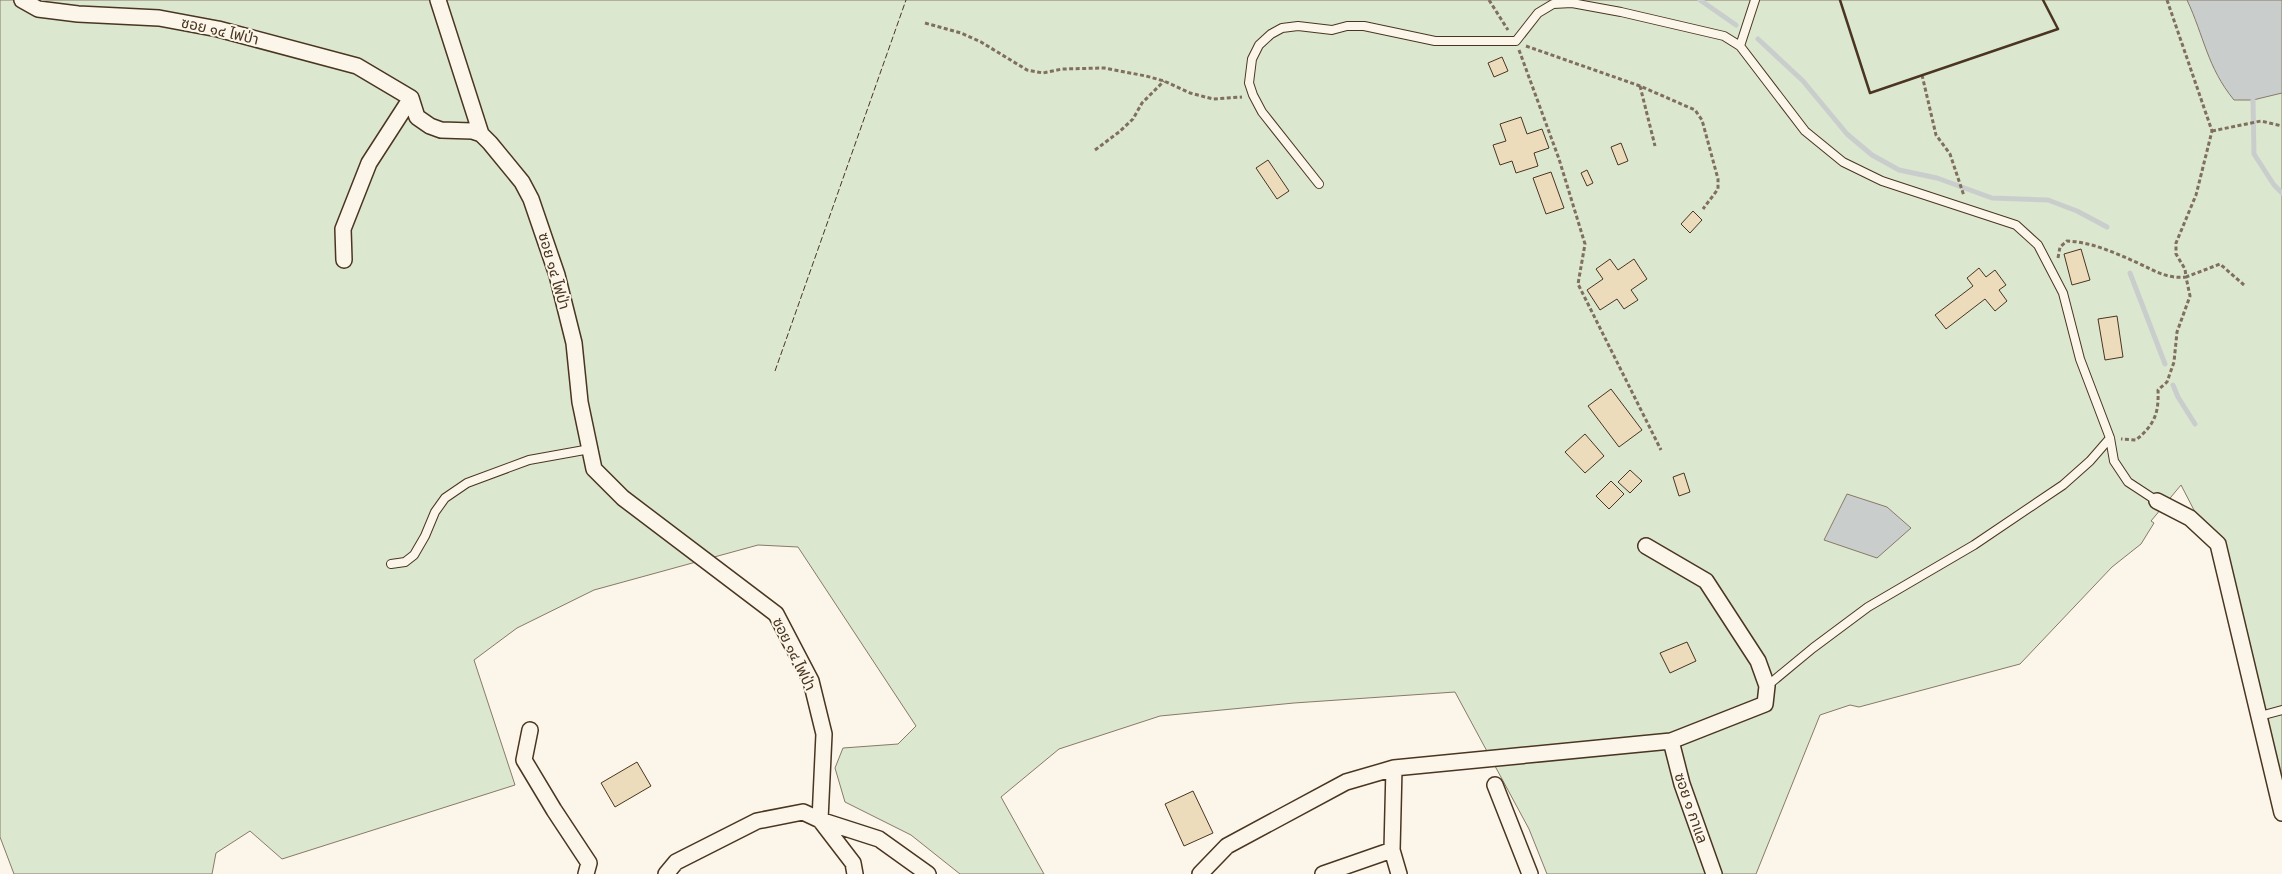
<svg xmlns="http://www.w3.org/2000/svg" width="2282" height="874" font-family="Rubik,'Noto Sans Thai',sans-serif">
<rect width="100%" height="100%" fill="#fbf6e9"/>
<path fill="#dce7d0" stroke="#887966" d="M0 0H2282V783L2226 551 2195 512 2181 485 2151 521 2154 523 2141 544 2112 567 2020 664 1859 707 1850 705 1820 715 1756 874H1547L1529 829 1455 692 1294 703 1160 716 1059 749 1001 797 1044 874H960L911 835 845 802 835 768 843 748 898 744 916 726 798 547 758 545 594 590 517 628 474 660 515 785 282 859 250 831 216 853 212 874H14L0 837Z"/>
<path fill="#c9cecd" stroke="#887966" d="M2187 0H2282V93L2253 100H2234C2207 67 2204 36 2187 0Z
M1847 494 1887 507 1911 528 1877 558 1824 540Z"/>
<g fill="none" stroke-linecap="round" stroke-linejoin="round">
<path stroke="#c9cecd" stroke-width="5" d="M1700 0 1736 25
M1758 39 1803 81 1847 134 1872 155 1899 170 1937 178 1992 198 2048 200 2077 211 2107 227
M2253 100 2254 154 2274 185 2282 193
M2130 273 2165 364
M2173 385 2178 397 2195 424"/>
</g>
<path fill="#ecdcbc" stroke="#4a3520" d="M1502 57 1508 71 1494 77 1488 63Z
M1521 117 1527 134 1542 129 1549 148 1534 153 1538 166 1516 173 1512 161 1500 165 1493 145 1506 141 1500 124Z
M1621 143 1628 161 1618 165 1611 147Z
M1268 160 1289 191 1277 199 1256 168Z
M1587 170 1593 183 1587 186 1581 173Z
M1551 172 1564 208 1546 214 1533 178Z
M1693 211 1702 220 1690 233 1681 224Z
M2081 249 2090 280 2072 285 2064 254Z
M1610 259 1618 270 1634 259 1647 279 1631 290 1638 300 1624 309 1617 299 1600 310 1587 290 1603 279 1596 269Z
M1979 268 1986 277 1995 270 2006 285 1999 290 2007 301 1995 311 1985 299 1946 329 1935 315 1973 286 1967 278Z
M2117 316 2123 357 2105 360 2098 319Z
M1611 389 1642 430 1619 447 1588 406Z
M1585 434 1604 456 1585 473 1565 452Z
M1630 470 1642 481 1630 493 1618 482Z
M1684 473 1690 492 1679 496 1673 477Z
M1611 481 1624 494 1609 509 1596 496Z
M1687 642 1696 661 1670 673 1660 653Z
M637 762 651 786 615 807 601 783Z
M1193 791 1213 833 1184 846 1165 804Z"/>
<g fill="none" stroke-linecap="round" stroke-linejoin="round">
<g stroke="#4a3520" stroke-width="10">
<path id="lane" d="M1740 46 1755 0
M1319 184 1262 112 1253 95 1249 83 1252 59 1259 45 1271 34 1282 28 1298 26 1332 30 1347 26H1364L1435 41H1516L1538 13 1553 4 1572 3 1621 12 1724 36 1740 46 1805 131 1843 162 1882 181 2016 225 2038 245 2063 293 2080 359 2110 438 2114 461 2128 482 2157 501
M391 564 405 562 414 555 425 536 435 512 445 498 467 483 529 460 590 449
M1767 686 1813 648 1868 607 1974 545 2063 485 2090 461 2110 438
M2260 716 2282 710"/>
</g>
<g stroke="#4a3520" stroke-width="18">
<path id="street" d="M22 0 38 9 78 14 159 18 218 29 357 66 411 98 417 117 430 126 441 130 472 131 481 134 490 143 522 182 531 199 557 275 574 343 580 402 594 469 623 498 776 614 811 681 824 734 820 820
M438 0 481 134
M344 260 343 229 369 163 411 98
M2157 501 2190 518 2218 544 2282 813
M530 730 524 760 554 810 589 863 586 874
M1671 741 1682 784 1714 874
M1394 768 1392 850 1399 874
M1495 785 1530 874
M820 820 853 863 855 874
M666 874 676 862 757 821 803 812 820 820 879 839 928 874
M1200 874 1227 846 1346 782 1394 768 1671 741 1765 704 1767 686 1758 661 1706 581 1646 546
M1323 874 1392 850"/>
</g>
<path stroke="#7f6f5c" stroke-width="3" stroke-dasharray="4 2.5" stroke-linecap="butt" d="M1489 0 1508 30
M2167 0 2212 131 2196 195 2176 243V254L2185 269 2186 277 2220 264 2244 285
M925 23 961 33 981 42 1027 70 1043 73 1062 69 1104 68 1146 76 1164 81 1190 93 1213 99 1242 97
M1526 46 1640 86 1695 110 1702 120 1718 179V189L1703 209
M1519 50 1559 159 1585 244 1578 284 1661 450
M1922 75 1936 135 1950 154 1964 196
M1640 86 1655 146
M2212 131 2261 121 2282 126
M1095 150 1119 132 1133 119 1142 103 1164 81
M2058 258 2060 247 2067 241C2092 242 2115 253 2138 263 2155 271 2167 279 2186 277L2190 296 2177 332 2174 362 2167 382 2158 390C2159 414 2154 425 2136 440L2121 439"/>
<use href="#lane" stroke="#fbf6e9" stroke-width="8"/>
<use href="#street" stroke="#fbf6e9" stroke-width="15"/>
<path stroke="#4a3520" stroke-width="1" stroke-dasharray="6 2.5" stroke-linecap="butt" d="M775 371 906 0"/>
<path stroke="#4a3520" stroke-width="2.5" d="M1840 0 1870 93 2058 29 2043 0"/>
</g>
<g text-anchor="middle" stroke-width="4" stroke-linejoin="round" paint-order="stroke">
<g font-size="15" fill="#4a3520" stroke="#fbf6e9">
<text transform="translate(220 31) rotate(13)" y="5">ซอย ๑๔ ไฟป่า</text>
<text transform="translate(554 271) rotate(74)" y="5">ซอย ๑๔ ไฟป่า</text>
<text transform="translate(794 654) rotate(64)" y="5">ซอย ๑๔ ไฟป่า</text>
<text transform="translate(1691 808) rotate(71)" y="5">ซอย ๑ กาแล</text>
</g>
</g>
</svg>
